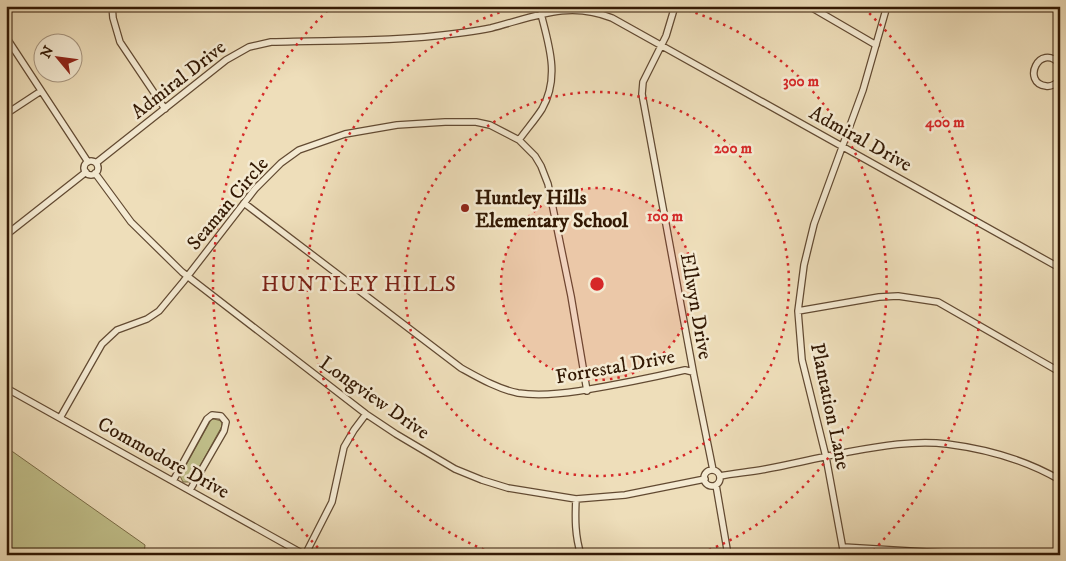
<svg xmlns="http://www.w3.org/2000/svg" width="1066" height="561" font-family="'IM FELL DW Pica',serif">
<rect width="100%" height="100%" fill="#eedeba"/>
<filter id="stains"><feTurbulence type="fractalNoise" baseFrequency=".004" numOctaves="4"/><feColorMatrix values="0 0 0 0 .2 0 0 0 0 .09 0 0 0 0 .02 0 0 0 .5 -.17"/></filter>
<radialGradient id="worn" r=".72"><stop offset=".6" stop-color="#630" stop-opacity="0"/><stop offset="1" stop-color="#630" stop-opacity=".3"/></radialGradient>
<path fill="#c0bf8a" stroke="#7a6c47" d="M214 419 221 421 222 426 191 482H183L180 476 211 420Z
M6 447 145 545 144 555H6Z"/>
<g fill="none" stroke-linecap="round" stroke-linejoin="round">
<g stroke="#624a32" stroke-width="8">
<path id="street" d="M112 6 113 18 120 42 165 109
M675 6 666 36 643 82 642 94 694 376 713 470
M809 6 876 45
M6 37 88 162
M1060 64C1039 42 1021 83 1046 86 1052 87 1056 84 1060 80
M6 114 41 91
M519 140C526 130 535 120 542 109 560 78 549 45 541 14
M84 168a7 7 0 1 1 14 0a7 7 0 1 1-14 0Z
M96 163 226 60 249 47 271 42C325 40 380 42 434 36 453 34 472 32 491 28 534 17 568 0 612 18L1060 268
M95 173 131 222 182 272 366 414 396 434 455 469 482 480 508 488 576 499 625 495 705 479
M244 203 461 368C479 378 498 389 518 393 538 396 559 394 579 391 615 385 650 378 685 370L693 372
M6 235 86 172
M798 311 879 297 898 296 938 302 1060 372
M6 388 305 555
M60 418 102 344 117 330 147 319 159 311 183 282 255 189 281 163 299 150 345 134 397 125 445 122H476L490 125 519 140 535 156 541 166 548 184 571 296 587 391
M704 478a8 8 0 1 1 16 0a8 8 0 1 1-16 0Z
M720 476C735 473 751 472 766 469 793 464 821 457 848 452 880 446 915 440 947 444 986 449 1026 460 1060 480
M173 481 207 419 212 415 221 416 226 422 224 431 190 490
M716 485 728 555
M576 499C575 519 575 536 581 555
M843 547 977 555
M305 555 332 502 344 447 354 430 366 414
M844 555 826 457 802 360 798 311 804 265 814 224 863 90 887 6"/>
</g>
<use href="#street" stroke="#f4ead2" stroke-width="5.5"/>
</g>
<circle cx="597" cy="284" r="96" fill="#d62828" fill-opacity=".12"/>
<g fill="none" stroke="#d62828" stroke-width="2.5" stroke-dasharray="2.5 5">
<circle cx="597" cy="284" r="96"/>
<circle cx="597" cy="284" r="192"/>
<path d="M498 555A288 288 0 0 1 520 6M674 6A288 288 0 0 1 696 555"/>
<path d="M323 553A384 384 0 0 1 330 8M864 8A384 384 0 0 1 871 553"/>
</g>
<circle fill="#8f2418" stroke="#f4ead2" stroke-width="2" cx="465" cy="208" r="5"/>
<g text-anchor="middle" stroke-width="5" stroke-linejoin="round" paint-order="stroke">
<g font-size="20" fill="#331904" stroke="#f4ead2">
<text transform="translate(178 79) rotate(-38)" y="7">Admiral Drive</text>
<text transform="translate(861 138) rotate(29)" y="7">Admiral Drive</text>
<text transform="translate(227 203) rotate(-50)" y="7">Seaman Circle</text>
<text transform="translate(697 306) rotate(80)" y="7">Ellwyn Drive</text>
<text transform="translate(615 366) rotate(-10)" y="7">Forrestal Drive</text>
<text transform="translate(375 397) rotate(35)" y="7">Longview Drive</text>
<text transform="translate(831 406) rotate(78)" y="7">Plantation Lane</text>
<text transform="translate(164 457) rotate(29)" y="7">Commodore Drive</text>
</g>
<g font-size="20" font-weight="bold" fill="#331904" stroke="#f4ead2" text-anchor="start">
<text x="475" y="204">Huntley Hills<tspan x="475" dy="23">Elementary School</tspan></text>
</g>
<g font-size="21" letter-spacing="1" fill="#7a1f14" stroke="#f4ead2">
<text x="359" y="291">HUNTLEY HILLS</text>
</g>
</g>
<circle cx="597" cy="284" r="8" fill="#d62828" stroke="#f4ead2" stroke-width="2.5"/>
<g font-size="15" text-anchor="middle" font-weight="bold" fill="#d62828" stroke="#f4ead2" stroke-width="5" stroke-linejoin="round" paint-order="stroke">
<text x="801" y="86">300 m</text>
<text x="945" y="127">400 m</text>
<text x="733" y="153">200 m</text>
<text x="665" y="221">100 m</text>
</g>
<rect width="1066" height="561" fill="none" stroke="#eedeba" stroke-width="25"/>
<rect x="8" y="8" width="1051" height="546" fill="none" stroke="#331904" stroke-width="2.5"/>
<rect x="12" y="12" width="1041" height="536" fill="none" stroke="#331904"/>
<g transform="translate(58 58) rotate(299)"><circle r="24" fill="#f4ead2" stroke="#a79680"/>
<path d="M0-4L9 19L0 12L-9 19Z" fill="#8f2418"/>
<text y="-8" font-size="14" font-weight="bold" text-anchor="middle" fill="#331904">N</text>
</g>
<rect width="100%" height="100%" filter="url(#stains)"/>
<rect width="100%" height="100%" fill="url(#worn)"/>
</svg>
